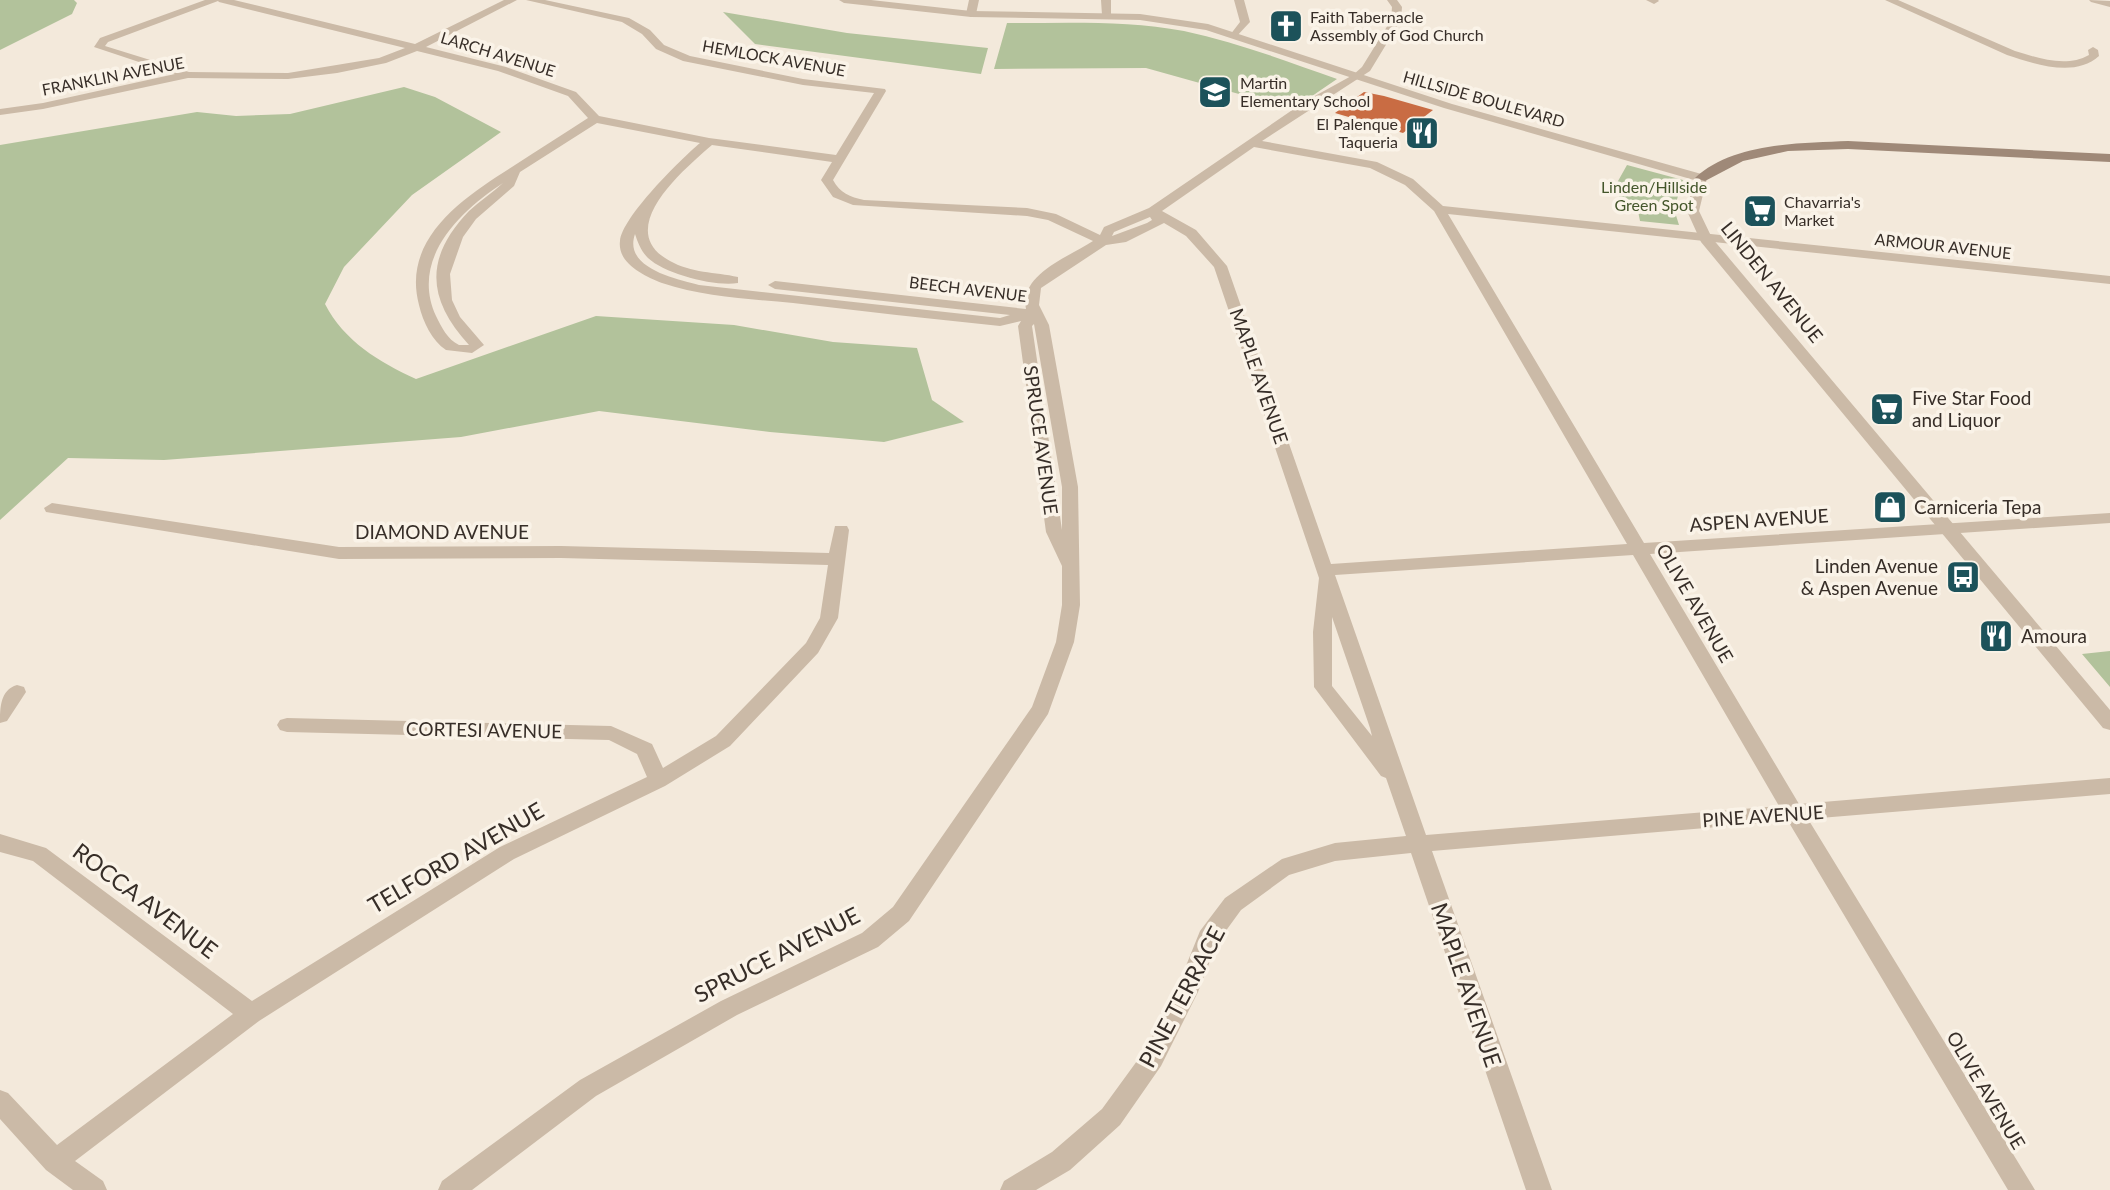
<svg xmlns="http://www.w3.org/2000/svg" width="2110" height="1190" font-family="Lato,sans-serif">
<rect width="100%" height="100%" fill="#f3e9db"/>
<path fill="#b2c29b" d="M0 0H74L77 3 72 14 0 50Z
M723 12 847 33 988 48 981 74 755 44Z
M1007 23C1066 23 1126 20 1184 31 1236 42 1286 61 1337 79L1293 109 1146 68 994 69Z
M404 87 435 97 501 132 412 195 344 267 325 304C344 341 379 362 416 379L596 316 734 325 833 342 917 348 932 400 964 422 884 442 770 432 599 411 461 437 164 460 68 458 0 520V145L197 112 236 116 290 114Z
M1627 165 1683 180 1674 209 1679 225 1640 221 1638 211 1631 209 1613 190Z
M2110 651V687L2082 654Z"/>
<path fill="#c96c43" d="M1364 92 1384 96 1433 110 1403 133 1335 113Z"/>
<g fill="none" stroke-linecap="round" stroke-linejoin="round">
<path fill="#cbbaa7" fill-rule="evenodd" d="M205 0H234L415 44 504 0H517L426 47 506 67 576 92 599 116 709 138 836 155 874 93 803 85 683 61 656 49 642 34 622 22 526 0H545L629 18 650 30 664 45 690 56 803 79 885 89 886 91 833 180C840 193 850 197 864 200L1027 208 1056 214 1100 235 1104 227 1149 208 1304 102 1353 75 1362 67 1391 20 1392 7 1387 0H1397L1402 7 1401 20 1370 71 1262 141 1377 162 1413 179 1443 206 2110 276V284L1448 214 1644 543 2110 513V523L1650 554 1799 804 2110 778V794L1808 819 2035 1190H2008L1788 821 1432 851 1552 1190H1526L1411 853 1335 861 1289 875 1241 910 1217 943 1198 992 1161 1066 1120 1125 1070 1170 1036 1190H1000L1004 1181 1052 1152 1102 1109 1145 1050 1177 988 1200 931 1225 898 1282 859 1335 843 1406 836 1386 778 1381 776 1314 687 1313 632 1319 578 1214 267 1186 236 1164 223 1126 242 1106 245 1041 288 1039 305 1049 325 1078 487 1080 605 1074 642 1048 714 909 921 878 947 737 1015 596 1096 472 1190H438L442 1181 580 1080 721 1001 862 933 893 907 1032 707 1056 642 1062 605V566L1046 532 1018 326 1021 321 1000 326C931 319 862 311 793 303 749 299 704 297 662 283 644 276 617 263 620 241 622 217 681 159 700 143L597 123 520 172 514 186 476 219 463 237 450 274 452 300 460 317 484 345 472 353 446 350C432 341 423 322 419 305 401 237 466 196 515 165 539 149 564 134 588 118L568 96 498 71 417 51 386 63 337 73 288 79 188 78 43 109 0 115V109L43 103 175 74 94 47 100 38ZM218 1 219 2 405 48 379 58 288 73 189 72 105 46 108 42ZM712 145 832 162 821 180 833 197 853 205 1027 216 1048 220 1093 241C1069 257 1019 274 1026 309L775 281 768 285 775 289 1010 315 1000 318 699 285C676 279 623 268 635 234 638 243 641 251 648 258 665 274 715 287 738 283V277C715 272 691 273 670 261 612 230 683 170 712 145ZM1254 147 1370 168 1405 185 1434 211 1627 544 1331 564 1227 266 1196 230 1162 211ZM503 183C492 193 480 201 469 211 424 258 427 299 469 345H459C447 339 442 328 436 316 410 259 459 212 503 183ZM1150 217 1152 220 1147 223 1112 236 1114 232ZM1034 324 1062 487V530L1032 326ZM1633 555 1779 806 1426 835 1335 575ZM1332 617 1370 728 1372 736 1332 686Z
M969 0H979L976 14 971 17 966 14Z
M1101 0H1111V17L1102 15Z
M1234 0H1244L1250 22 1235 38 1230 35 1240 22Z
M1646 0H1658L1659 1 1654 4Z
M1885 0H1898L2015 51C2038 58 2066 68 2089 55L2088 50 2093 47 2098 50 2099 56C2075 78 2035 64 2007 55Z
M2089 0 2110 1V7L2091 2Z
M52 503 339 547 561 546 829 553 835 526H847L849 530 838 618 818 653 730 746 665 786 514 859 259 1021 75 1161 103 1181 107 1190H73L46 1170 0 1119V1090L8 1093 57 1145 233 1014 33 861 0 852V834L46 848 252 1001 500 847 647 777 637 754 609 740 287 732 280 730 277 725 280 720 287 718 611 726 652 744 663 768 716 736 806 643 820 618 828 565 561 558 339 559 46 512 44 508Z
M17 685 24 687 26 692 7 721 0 723C0 708 0 690 17 685Z"/>
<path fill="#cbbaa7" fill-rule="evenodd" d="M839 0H871L971 11 1140 14 1208 24 1452 104 1705 175 1707 178 1699 211 1712 238 2110 710V730L2103 728 1701 242 1687 211 1694 180 1444 108 1206 30 1140 20 971 17 844 3Z"/>
<path fill="#9f8978" fill-rule="evenodd" d="M1848 141 2110 154V162L1848 149 1788 151 1743 161 1705 181 1695 178C1732 143 1800 143 1848 141Z"/>
</g>
<defs>
<g id="church-square" transform="scale(1.75)"><rect x="-9" y="-9" width="18" height="18" rx="4" fill="#1c525a" stroke="#faf3e8"/><path d="M-1.2-6h2.4v3.5h3.3v2.4h-3.3V6h-2.4V-.1h-3.3v-2.4h3.3Z" fill="#fff"/></g>
<g id="school-square" transform="scale(1.75)"><rect x="-9" y="-9" width="18" height="18" rx="4" fill="#1c525a" stroke="#faf3e8"/><path d="M0-5L7-2L0 1L-7-2ZM-4 1L0 2.5L4 1V4Q0 6-4 4Z" fill="#fff"/></g>
<g id="restaurant-square" transform="scale(1.75)"><rect x="-9" y="-9" width="18" height="18" rx="4" fill="#1c525a" stroke="#faf3e8"/><path d="M-5-6h1v4h1v-4h1v4h1v-4h1v5L-1.5 .5V6h-2V.5L-5-1ZM5-6V6H3V1.5H1.5Q1.5-4 5-6Z" fill="#fff"/></g>
<g id="supermarket-square" transform="scale(1.75)"><rect x="-9" y="-9" width="18" height="18" rx="4" fill="#1c525a" stroke="#faf3e8"/><path d="M-6-5.5h2.5l.6 2H6L4.5 2H-2.5L-4.4-4H-6ZM-1.5 3.2a1.3 1.3 0 1 0 .1 0ZM3 3.2a1.3 1.3 0 1 0 .1 0Z" fill="#fff"/></g>
<g id="shop-square" transform="scale(1.75)"><rect x="-9" y="-9" width="18" height="18" rx="4" fill="#1c525a" stroke="#faf3e8"/><path d="M-5-2.5h2.3a2.7 3.5 0 0 1 5.4 0H5L5.5 6h-11ZM-1.5-2.5h3a1.5 2.3 0 0 0-3 0Z" fill="#fff"/></g>
<g id="bus-square" transform="scale(1.75)"><rect x="-9" y="-9" width="18" height="18" rx="4" fill="#1c525a" stroke="#faf3e8"/><path d="M-5-6H5V4H4V6H2V4H-2V6H-4V4H-5ZM-3.5-4V0h7V-4ZM-3.5 1.2v1.5H-2V1.2ZM2 1.2v1.5H3.5V1.2Z" fill="#fff"/></g>
</defs>
<g fill-rule="evenodd">
<use href="#church-square" x="1286" y="26"/>
<use href="#school-square" x="1215" y="92"/>
<use href="#restaurant-square" x="1422" y="133"/>
<use href="#supermarket-square" x="1760" y="211"/>
<use href="#supermarket-square" x="1887" y="409"/>
<use href="#shop-square" x="1890" y="507"/>
<use href="#bus-square" x="1963" y="577"/>
<use href="#restaurant-square" x="1996" y="636"/>
</g>
<g text-anchor="middle" stroke-width="7" stroke-linejoin="round" paint-order="stroke">
<g font-size="16" fill="#372e28" stroke="#faf3e8" text-anchor="start">
<text x="1310" y="23">Faith Tabernacle<tspan x="1310" dy="18">Assembly of God Church</tspan></text>
<text x="1240" y="89">Martin<tspan x="1240" dy="18">Elementary School</tspan></text>
<text x="1398" y="130" text-anchor="end">El Palenque<tspan x="1398" dy="18">Taqueria</tspan></text>
<text x="1784" y="208">Chavarria's<tspan x="1784" dy="18">Market</tspan></text>
</g>
<g font-size="16" fill="#372e28" stroke="#faf3e8">
<text transform="translate(498 54) rotate(17)" y="6">LARCH AVENUE</text>
<text transform="translate(774 58) rotate(10)" y="6">HEMLOCK AVENUE</text>
<text transform="translate(113 76) rotate(-11)" y="6">FRANKLIN AVENUE</text>
<text transform="translate(1484 99) rotate(16)" y="6">HILLSIDE BOULEVARD</text>
<text transform="translate(1943 246) rotate(6)" y="6">ARMOUR AVENUE</text>
<text transform="translate(968 289) rotate(7)" y="6">BEECH AVENUE</text>
</g>
<g font-size="16" fill="#44562b" stroke="#faf3e8">
<text x="1654" y="193">Linden/Hillside<tspan x="1654" dy="18">Green Spot</tspan></text>
</g>
<g font-size="19" fill="#372e28" stroke="#faf3e8">
<text transform="translate(1772 282) rotate(51)" y="7">LINDEN AVENUE</text>
<text transform="translate(1259 376) rotate(71)" y="7">MAPLE AVENUE</text>
<text transform="translate(1041 440) rotate(82)" y="7">SPRUCE AVENUE</text>
<text transform="translate(1759 520) rotate(-4)" y="7">ASPEN AVENUE</text>
<text x="442" y="539">DIAMOND AVENUE</text>
<text transform="translate(1695 603) rotate(60)" y="7">OLIVE AVENUE</text>
<text transform="translate(484 730) rotate(1)" y="7">CORTESI AVENUE</text>
<text transform="translate(1763 816) rotate(-4)" y="7">PINE AVENUE</text>
<text transform="translate(1986 1090) rotate(59)" y="7">OLIVE AVENUE</text>
</g>
<g font-size="19" fill="#372e28" stroke="#faf3e8" text-anchor="start">
<text x="1912" y="405">Five Star Food<tspan x="1912" dy="22">and Liquor</tspan></text>
<text x="1914" y="514">Carniceria Tepa</text>
<text x="1938" y="573" text-anchor="end">Linden Avenue<tspan x="1938" dy="22">&amp; Aspen Avenue</tspan></text>
<text x="2021" y="643">Amoura</text>
</g>
<g font-size="23" fill="#372e28" stroke="#faf3e8">
<text transform="translate(456 858) rotate(-30)" y="8">TELFORD AVENUE</text>
<text transform="translate(145 901) rotate(37)" y="8">ROCCA AVENUE</text>
<text transform="translate(777 955) rotate(-27)" y="8">SPRUCE AVENUE</text>
<text transform="translate(1466 985) rotate(71)" y="8">MAPLE AVENUE</text>
<text transform="translate(1182 997) rotate(-62)" y="8">PINE TERRACE</text>
</g>
</g>
</svg>
